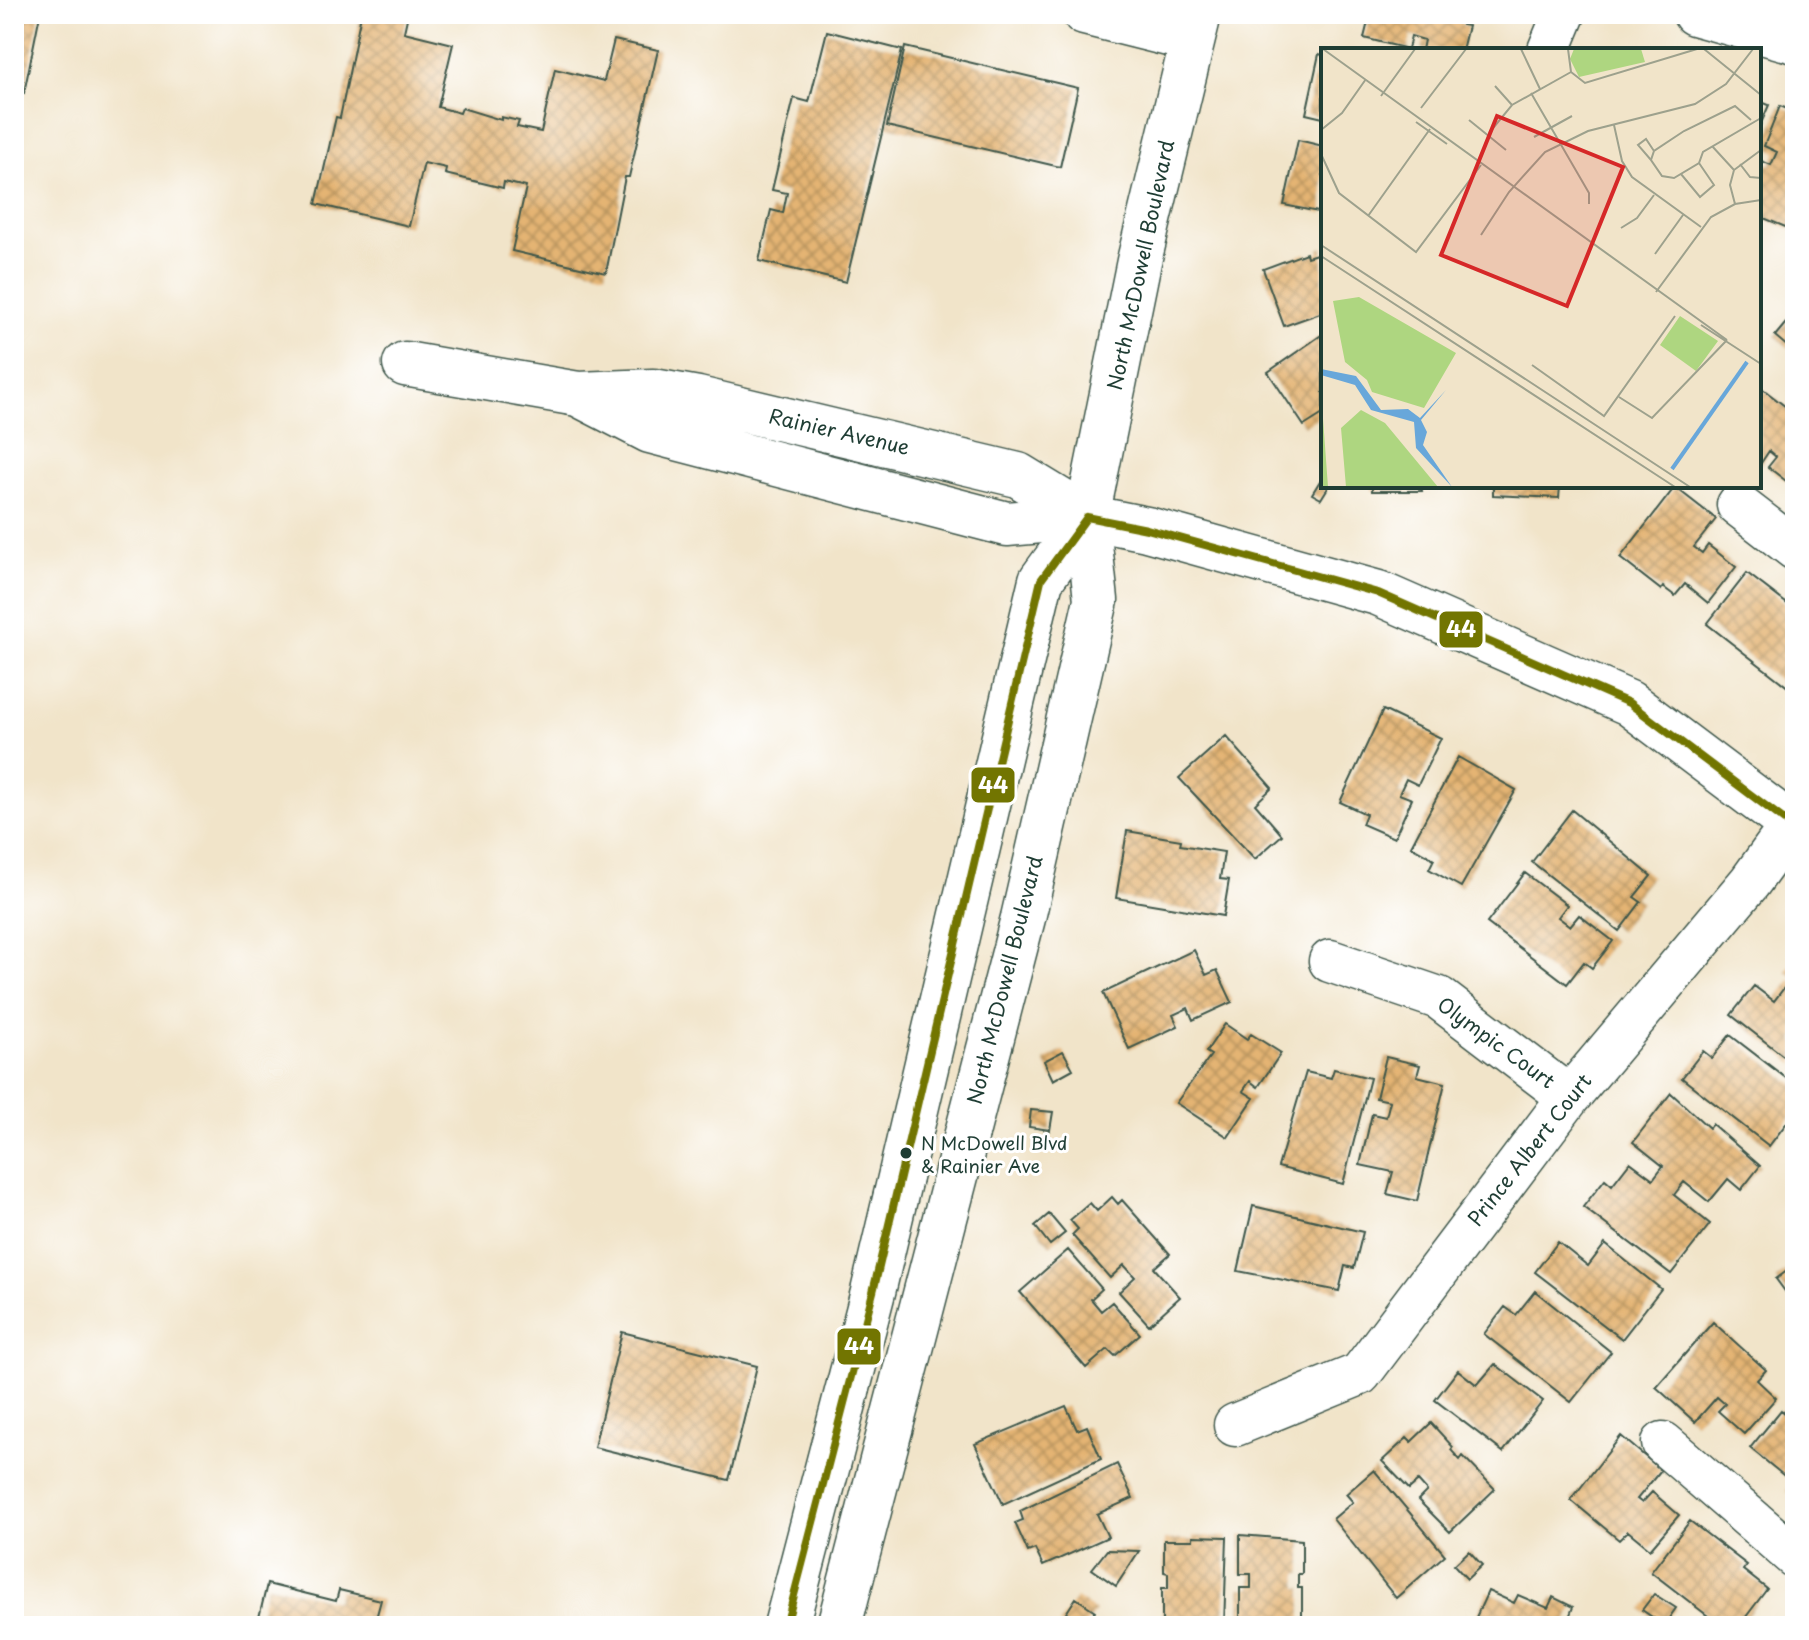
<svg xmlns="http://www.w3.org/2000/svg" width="1809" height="1640" font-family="'Playpen Sans',sans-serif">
<defs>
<pattern id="building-cross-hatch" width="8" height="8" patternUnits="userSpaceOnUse" patternTransform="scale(2)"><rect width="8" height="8" fill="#e4b473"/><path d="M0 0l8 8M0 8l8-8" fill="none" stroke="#b8945f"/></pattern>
</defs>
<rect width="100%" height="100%" fill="#fff"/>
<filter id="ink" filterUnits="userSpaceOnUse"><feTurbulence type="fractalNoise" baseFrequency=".0125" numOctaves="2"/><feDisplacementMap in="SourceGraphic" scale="16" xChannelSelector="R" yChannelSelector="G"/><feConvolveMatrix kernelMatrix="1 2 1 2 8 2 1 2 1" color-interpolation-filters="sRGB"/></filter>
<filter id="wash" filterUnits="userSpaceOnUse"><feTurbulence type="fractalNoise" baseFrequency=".006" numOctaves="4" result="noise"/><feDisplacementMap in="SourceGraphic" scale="32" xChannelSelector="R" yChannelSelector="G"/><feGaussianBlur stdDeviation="1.8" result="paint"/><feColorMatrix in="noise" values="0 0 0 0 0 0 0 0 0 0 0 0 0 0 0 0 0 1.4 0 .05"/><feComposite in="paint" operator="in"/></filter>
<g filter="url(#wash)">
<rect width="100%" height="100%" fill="#f1e4c9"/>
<g id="blocks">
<path fill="url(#building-cross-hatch)" d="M14 14H40L24 93 14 91Z
M361 14H408L404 32 453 44 438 107 460 113 462 108 501 120V117L519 121 517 127 541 132 555 69 604 81 614 40 658 50 629 177H625L606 273 512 251 526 187 504 182 503 188 445 174 446 168 424 163 409 226 316 204 336 117 340 118Z
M1370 14H1465L1462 25 1468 26 1462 50H1422L1424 40 1411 36 1408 49 1364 38Z
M827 31 902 50 846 282 759 261 771 210 783 213 787 193 772 190 794 98 809 102Z
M905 47 1078 88 1060 167 887 126Z
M1319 54 1323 55V118L1306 114Z
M1759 101 1769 105 1759 128Z
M1780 106 1795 112V231L1759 216V160L1771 165 1777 152 1764 146Z
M1298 140 1323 146V213L1284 205Z
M1323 247V312L1284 326 1263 269 1306 253 1307 257 1320 253 1319 249Z
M1795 312V353L1775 336Z
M1323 334V414L1304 426 1268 372Z
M1759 386 1795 414V488L1768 467 1776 457 1769 451 1759 466Z
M1323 476V486H1329L1321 499 1312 494Z
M1372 486H1421L1422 491H1372Z
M1493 486H1560L1559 498 1493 495Z
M1675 487 1716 519 1694 547 1702 553 1708 545 1736 567 1708 603 1685 584 1675 596 1663 587 1661 590 1620 558Z
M1747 573 1795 610V680L1789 688 1707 624Z
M1383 710 1441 738 1418 785 1406 779 1399 794 1412 799 1394 838 1362 824 1366 814 1340 802Z
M1226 736 1272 788 1255 804 1282 835 1255 859 1179 778Z
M1458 757 1516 790 1461 887 1429 869 1434 859 1411 846Z
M1572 810 1651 876 1634 897 1641 902 1619 931 1532 862Z
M1127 831 1181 840 1180 845 1224 852 1220 879 1229 880 1223 916 1116 898Z
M1525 873 1567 905 1558 917 1570 926 1579 915 1613 941 1592 968 1584 962 1567 984 1487 923Z
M1194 950 1206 975 1217 970 1232 1002 1193 1020 1188 1008 1173 1015 1178 1026 1129 1049 1103 993Z
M1795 959V978L1786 971Z
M1790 980 1795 983V1065L1731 1015 1754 986 1774 1001Z
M1225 1024 1247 1039 1251 1034 1281 1053 1258 1087 1250 1081 1243 1091 1254 1098 1228 1137 1176 1103 1211 1055 1206 1052Z
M1730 1035 1795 1085V1112L1769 1146 1682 1078 1703 1051 1712 1058Z
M1063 1051 1073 1069 1053 1080 1044 1061Z
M1386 1057 1420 1065 1417 1076 1445 1083 1417 1201 1387 1194 1393 1172 1360 1165 1372 1114 1386 1117 1390 1101 1376 1098Z
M1334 1069 1370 1078 1343 1184 1278 1167 1306 1072 1331 1078Z
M1671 1093 1709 1128 1712 1124 1760 1166 1741 1190 1728 1179 1709 1202 1684 1182 1674 1195 1710 1224 1671 1274 1583 1207 1605 1179 1612 1185 1630 1162 1653 1179 1663 1166 1633 1142Z
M1031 1110 1053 1112 1050 1130 1029 1127Z
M1112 1197 1118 1204 1122 1200 1170 1254 1154 1268 1180 1297 1149 1325 1119 1292 1135 1277 1124 1265 1110 1278 1072 1235 1078 1229 1070 1220 1090 1203 1097 1211Z
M1253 1206 1363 1232 1354 1268 1345 1266 1339 1291 1238 1271Z
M1049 1214 1065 1233 1050 1245 1035 1226Z
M1558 1242 1588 1266 1605 1244 1661 1289 1622 1339 1535 1272Z
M1068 1250 1102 1289 1091 1299 1101 1311 1112 1302 1140 1334 1115 1356 1108 1349 1086 1368 1020 1292Z
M1795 1265V1305L1776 1279Z
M1535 1291 1611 1352 1571 1402 1484 1334 1505 1307 1516 1315Z
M1713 1322 1766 1370 1757 1380 1776 1398 1744 1434 1718 1411 1725 1404 1717 1397 1695 1422 1656 1387Z
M622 1332 757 1366 729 1480 594 1447Z
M1495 1364 1543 1401 1503 1452 1435 1400 1458 1370 1477 1385Z
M1066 1406 1077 1430 1087 1426 1101 1459 1003 1504 975 1444Z
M1781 1410 1795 1421V1498L1786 1491 1793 1483 1750 1448Z
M1431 1423 1453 1447 1451 1450 1460 1460 1463 1456 1495 1489 1450 1532 1418 1500 1427 1491 1418 1481 1409 1489 1382 1461 1407 1438 1411 1442Z
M1621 1436 1661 1470 1637 1499 1642 1503 1652 1492 1679 1515 1650 1549 1628 1531 1619 1540 1571 1500Z
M1117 1464 1133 1498 1097 1514 1108 1537 1043 1566 1035 1549 1028 1552 1015 1523 1023 1520 1020 1511Z
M1374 1470 1445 1555 1396 1598 1333 1519 1353 1502 1346 1494Z
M1690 1521 1747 1565 1743 1570 1767 1589 1739 1626H1721L1651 1572Z
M1240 1535 1302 1540V1574H1298V1588H1302V1626H1240V1588H1251V1574H1240Z
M1193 1536 1227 1537 1224 1626H1162V1588H1168V1573L1164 1572V1540H1193Z
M1107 1550 1139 1551 1116 1586 1092 1569Z
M1469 1551 1482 1565 1467 1579 1454 1565Z
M267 1584 336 1601 339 1590 381 1600 374 1626H257Z
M1488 1591 1514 1603 1518 1595 1548 1608 1553 1597 1573 1607 1568 1620 1582 1626H1472Z
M1654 1594 1676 1608 1664 1625 1642 1610Z
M1076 1598 1095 1611 1085 1626H1061L1059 1624Z"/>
</g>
</g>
<g filter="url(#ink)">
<use href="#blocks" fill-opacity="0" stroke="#3e564a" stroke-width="2"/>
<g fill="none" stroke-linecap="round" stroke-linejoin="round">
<g stroke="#3e564a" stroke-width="45">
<path id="minor" d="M1084 14 1192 41
M1694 14 1795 42
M1549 50 1564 14
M1738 505 1795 549
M1330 961 1439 998 1569 1097
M1235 1425 1360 1374 1569 1097 1750 882 1795 820
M1663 1443 1795 1557"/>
</g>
<g stroke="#3e564a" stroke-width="47">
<path id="tertiary" d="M405 364 578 394 653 391 698 399 1018 475 1087 517
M578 394 650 431 1007 524 1087 517 1147 529 1378 593 1629 703 1795 828"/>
</g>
<g stroke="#3e564a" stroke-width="47">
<path id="secondary" d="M786 1626 873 1292 1041 580 1087 517
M839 1626 1023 918 1096 600 1087 517 1139 261 1199 14"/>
</g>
<use href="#minor" stroke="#fff" stroke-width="42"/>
<use href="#tertiary" stroke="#fff" stroke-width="44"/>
<use href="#secondary" stroke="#fff" stroke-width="44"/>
<g stroke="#fff" stroke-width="14">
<path id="bus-1" d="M1087 517 1147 529 1378 593 1629 703 1795 828
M786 1626 873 1292 1041 580 1087 517"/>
</g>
<use href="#bus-1" stroke="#727501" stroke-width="8"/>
</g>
</g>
<circle fill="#1f3d34" stroke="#fff" stroke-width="3" cx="906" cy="1153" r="7"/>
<g text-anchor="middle" stroke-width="6" stroke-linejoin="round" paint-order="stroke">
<g font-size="18" fill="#1f3d34" stroke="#fff" text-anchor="start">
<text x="921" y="1150">N McDowell Blvd<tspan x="921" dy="23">&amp; Rainier Ave</tspan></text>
</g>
<g font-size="20" fill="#1f3d34" stroke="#fff">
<text transform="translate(1141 265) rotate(-78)" y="7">North McDowell Boulevard</text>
<text transform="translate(839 432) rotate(13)" y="7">Rainier Avenue</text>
<text transform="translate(1005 980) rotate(-76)" y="7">North McDowell Boulevard</text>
<text transform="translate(1496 1043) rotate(36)" y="7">Olympic Court</text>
<text transform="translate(1530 1150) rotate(-52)" y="7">Prince Albert Court</text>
</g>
</g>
<g transform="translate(1321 48)">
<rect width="440" height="440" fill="#f1e4c9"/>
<path d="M38 249 135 305 103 360 51 344 46 332 24 314 12 253ZM359 268 397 293 375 323 339 297ZM0 343 7 439H0ZM40 362 64 375 117 439H25L20 380Z" fill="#aed680"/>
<path d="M253 1H320L324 14 258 29 249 11Z" fill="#aed680"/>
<path d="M0 321 35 328 60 362 87 361 99 370 125 342 100 372 106 384 102 397 131 439 95 400 93 374 50 362 34 337 0 327Z" fill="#68a7da"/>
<path fill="none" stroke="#68a7da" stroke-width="4" d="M351 421 426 314"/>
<path fill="none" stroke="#9da18d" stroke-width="2" d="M2 1 406 292M200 1 219 41M247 1 250 24 264 35 376 1M383 1 440 47M174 38 191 57M210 45 268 145V156M60 48 94 1M100 60 145 1M148 72 185 102M430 72 414 58 363 83 333 103 330 112 341 128 353 130 378 115 382 104 440 70M95 74 126 96M293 77 301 113 311 129 380 179M0 82 21 65 45 31M168 85 191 57 250 24M213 89 251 68M391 98 413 122M0 106 18 145 95 204 160 117M330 112 317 97 325 91 333 103M419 116 429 129 440 130M360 126 379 149 393 137 378 115M414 156 409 137 413 122 440 102M47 168 109 81M300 180 316 170 333 147M160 187 188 144 224 104 267 83 374 56 405 36 432 1M0 197 369 439M334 206 362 167M0 208 354 439M335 244 390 169 414 156 440 152M380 277 440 316M211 317 283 368 354 268M298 349 331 370 406 292"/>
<path fill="#d62828" fill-opacity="0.15" stroke="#d62828" stroke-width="4" d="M176 68 302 119 246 258 120 207Z"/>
<rect width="440" height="440" fill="none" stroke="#1f3d34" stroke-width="4"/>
</g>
<g stroke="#fff" stroke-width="3">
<rect x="1438" y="610" width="46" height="39" rx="8" fill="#727501"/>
<rect x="970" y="766" width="46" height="38" rx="8" fill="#727501"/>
<rect x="836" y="1327" width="46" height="39" rx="8" fill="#727501"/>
</g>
<g font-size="22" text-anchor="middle" font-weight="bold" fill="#fff">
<text x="1461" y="637">44</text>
<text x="993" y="793">44</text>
<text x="859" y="1354">44</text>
</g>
<rect width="1809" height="1640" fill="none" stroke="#fff" stroke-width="48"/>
</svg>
